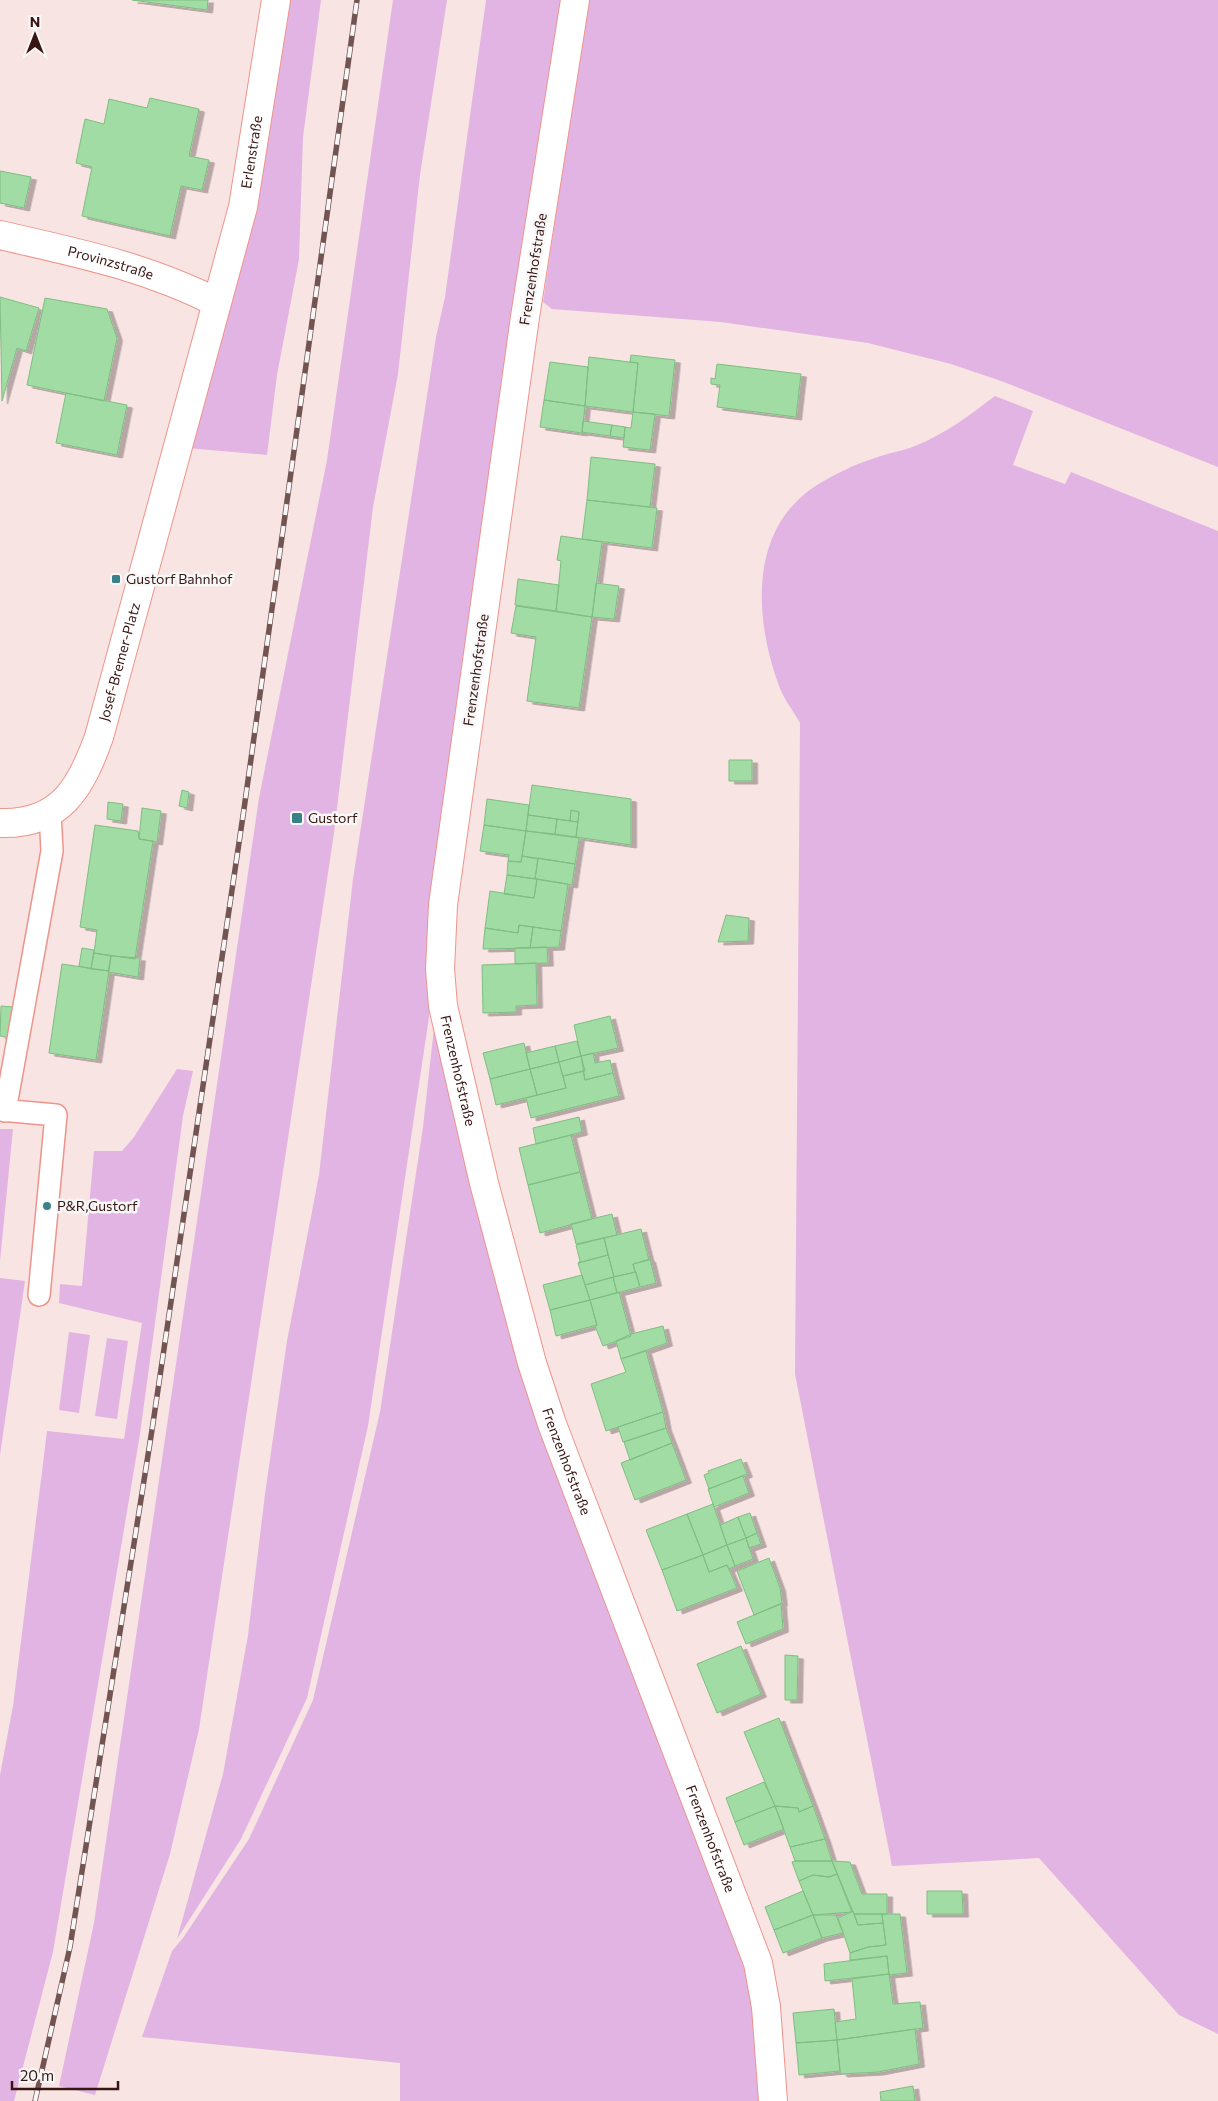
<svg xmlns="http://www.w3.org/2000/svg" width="1218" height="2101" font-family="Commissioner,sans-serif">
<defs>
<filter id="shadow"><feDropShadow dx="5.5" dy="3" stdDeviation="0" flood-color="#0004"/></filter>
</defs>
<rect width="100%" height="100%" fill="#f8e4e2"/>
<path fill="#e2b4e3" d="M286 0H321L303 137 299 259 277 375 267 455 187 448Z
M393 0H447L420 175 398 374 373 507 334 833 199 1729 170 1854 95 2095 59 2086 94 1923 259 798 327 460Z
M486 0H564L431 923 429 1017 368 1426 307 1698 241 1839 177 1939 223 1774 248 1635 265 1494 287 1341 319 1175 353 879 436 337 445 297Z
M588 0H1218V467L1004 382 951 364 868 343 721 322 552 309 543 302Z
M995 396 1033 411 1013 465 1065 484 1071 472 1218 531V2034L1179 2015 1039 1858 892 1866 795 1374 800 723C793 710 782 697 778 683 754 616 749 528 817 485 835 474 855 464 875 458 888 453 903 451 915 446 945 434 970 415 995 396Z
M434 1028 530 1387 753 1991 763 2101H400V2063L142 2037 172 1951 183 1938 249 1839 313 1700 380 1412 423 1127Z
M177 1069 193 1071 183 1116 140 1434 53 1952 14 2101H0V1775L13 1706 47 1431 124 1439 142 1323 59 1303 60 1284 82 1286 94 1151H122L134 1137Z
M0 1129H13L0 1261Z
M0 1278 25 1281 0 1455Z
M69 1332 90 1335 79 1413 59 1410Z
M107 1338 128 1341 117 1419 95 1416Z"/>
<path fill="#a0dca3" stroke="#7ebe81" filter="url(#shadow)" d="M132 0H208L207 10Z
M150 98 199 109 189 156 209 160 202 190 181 186 170 236 82 216 92 167 76 163 85 119 104 124 109 99 147 108Z
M0 171 31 177 24 208 0 203Z
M0 297 39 308 26 351 17 348 2 401Z
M45 298 107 309 117 338 104 401 27 385Z
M631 355 675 360 669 416 633 412 638 363 630 362Z
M589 357 638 363 633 412 585 406Z
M550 362 588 367 585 406 544 400Z
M717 364 801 374 796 417 717 407 720 385 711 384V378L715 379Z
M66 393 127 405 117 455 56 443Z
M544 400 585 406 582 433 540 427Z
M633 412 655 414 650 450 623 447 625 427 631 428Z
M583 421 612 425 610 436 582 432Z
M612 425 625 427 624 438 610 436Z
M591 457 655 464 650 507 587 500Z
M587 500 657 508 652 548 582 539Z
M561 536 602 542 592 617 556 611 561 561 557 560Z
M518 579 559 585 556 611 515 605Z
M596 583 619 586 614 619 592 617Z
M516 606 592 617 579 708 527 701 536 637 511 633Z
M729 760H752V781H729Z
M532 785 631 799V845L576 837 579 812 571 810 570 821 528 815Z
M182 790 189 792 187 808 179 806Z
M487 799 529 805 526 831 484 825Z
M108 802 123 804 121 821 107 819Z
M142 808 161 811 157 842 139 839Z
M571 810 579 812 578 822 570 821Z
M528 815 557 819 555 834 526 831Z
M557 819 578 822 576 837 555 834Z
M95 825 138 831 139 839 153 841 135 959 94 953 97 930 80 927Z
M484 825 526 831 521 862 508 861 509 855 480 851Z
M526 831 579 838 575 864 522 856Z
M522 856 538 859 535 879 507 875 508 861 521 862Z
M538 858 575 864 572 885 535 879Z
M507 875 537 879 534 898 504 894Z
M537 879 568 884 561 931 519 925 518 933 485 928 490 891 534 898Z
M726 915 749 918 748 941 718 942Z
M519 925 533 927 530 948 483 949 485 928 518 933Z
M533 927 561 931 559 947 530 948Z
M547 947 548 963 515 964V948Z
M82 948 94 950 91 969 79 966Z
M94 953 111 956 109 971 91 969Z
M111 956 140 958 138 977 108 972Z
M536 963 537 1005 516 1006V1012L483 1013 482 965Z
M62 964 109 971 96 1060 49 1053Z
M1 1006 13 1007 11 1038 0 1036Z
M610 1016 618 1048 581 1056 574 1025Z
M577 1041 581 1056 559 1062 555 1046Z
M524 1043 530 1069 490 1079 483 1053Z
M555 1046 559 1062 530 1069 526 1053Z
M593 1053 595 1063 610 1060 613 1073 585 1080 581 1056Z
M581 1056 585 1071 563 1076 559 1062Z
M559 1062 566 1088 537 1095 530 1069Z
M530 1069 537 1095 496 1105 490 1079Z
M583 1071 585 1080 613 1073 619 1096 531 1118 526 1098 566 1088 563 1076Z
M579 1117 582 1132 536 1144 533 1128Z
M571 1135 580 1172 528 1185 519 1148Z
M580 1172 592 1219 540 1233 528 1185Z
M612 1214 617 1235 576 1244 571 1224Z
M641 1229 649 1260 633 1264 635 1272 614 1277 604 1238Z
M604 1238 608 1255 578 1263 580 1261 576 1245Z
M608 1255 614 1277 585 1285 578 1263Z
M650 1259 656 1283 640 1287 633 1264Z
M636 1272 640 1287 617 1293 613 1277Z
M582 1275 590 1300 550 1310 543 1285Z
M613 1277 617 1293 590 1300 585 1285Z
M619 1292 631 1336 603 1346 595 1326 597 1325 590 1300Z
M590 1300 597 1325 556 1336 550 1310Z
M663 1326 667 1343 621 1359 616 1341 631 1334Z
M646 1351 663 1412 606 1431 591 1384 626 1372 621 1359Z
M663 1412 666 1428 623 1442 618 1427Z
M666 1428 672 1443 630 1460 624 1442Z
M672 1443 686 1480 635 1500 621 1463Z
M741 1459 747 1474 709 1489 704 1475 709 1473 708 1471Z
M743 1476 749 1493 714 1507 708 1489Z
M713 1504 727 1545 703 1555 687 1514Z
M750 1513 757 1533 746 1538 738 1517Z
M687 1514 703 1555 662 1570 646 1530Z
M738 1517 746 1538 727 1545 720 1525Z
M757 1533 761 1544 749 1548 746 1538Z
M746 1538 753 1559 735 1566 727 1545Z
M727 1545 735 1566 729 1569 727 1565 709 1572 703 1555Z
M703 1555 709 1572 727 1565 737 1588 677 1611 662 1570Z
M769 1558 780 1588 782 1603 754 1615 737 1571Z
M781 1604 783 1629 746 1644 737 1622Z
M741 1646 761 1694 717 1713 697 1664Z
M785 1655 798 1656 797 1700H785Z
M779 1718 813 1806 799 1812 798 1808 775 1806 744 1732Z
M764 1782 775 1806 735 1822 726 1798Z
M775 1806 798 1808 799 1812 813 1806 825 1839 790 1847Z
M775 1806 784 1829 744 1845 735 1822Z
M825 1839 832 1861H795L790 1847Z
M795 1861H832L837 1874 829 1877 813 1875 799 1881 792 1862Z
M832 1861 850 1862 862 1894H887V1914H854Z
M837 1874 852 1912 813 1915 799 1881 813 1875 829 1877Z
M803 1891 813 1915 774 1930 765 1907Z
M927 1891H962L963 1914H927Z
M853 1911 858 1925 883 1923 886 1945 868 1947 850 1953 838 1918Z
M854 1914H882L883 1923 858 1925Z
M882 1914H900L907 1973 889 1975 887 1956 850 1960V1953L868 1947 886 1945Z
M813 1915 822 1938 783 1953 774 1930Z
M813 1915H836L843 1933 822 1938Z
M887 1956 889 1974 825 1981 824 1964Z
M889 1974 893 2004 920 2002 923 2028 837 2040 835 2022 856 2019 852 1979Z
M834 2009 837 2040 796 2043 793 2013Z
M915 2029 919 2064 878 2072 842 2074 840 2071 837 2040Z
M837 2040 840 2071 799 2075 796 2043Z
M913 2086 915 2101H881L880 2092Z"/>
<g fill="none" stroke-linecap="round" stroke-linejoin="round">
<g stroke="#ed948b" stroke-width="24">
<path id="lane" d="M0 1110 56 1115 39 1295
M5 1111 52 851 50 812"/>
</g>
<g stroke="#ed948b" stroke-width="30">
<g id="street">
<path id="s1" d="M575 0 525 317 443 905 440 969 443 1006 484 1183 532 1363 552 1424 758 1963 766 2007 773 2101"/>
<path id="s2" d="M0 235C78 253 144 266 216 302"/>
<path id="s3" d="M0 823C61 825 81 787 99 737L243 207 276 0"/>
</g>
</g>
<use href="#lane" stroke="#fff" stroke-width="21"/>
<use href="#street" stroke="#fff" stroke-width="28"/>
<g stroke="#725452" stroke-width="5.5">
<path id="rail" d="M35 2101 70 1947 152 1430 244 809 357 0"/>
</g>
<use href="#rail" stroke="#f7f7f7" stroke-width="4" stroke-dasharray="11" stroke-linecap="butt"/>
</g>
<g fill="#3a8189" stroke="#f7f7f7" stroke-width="2">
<rect x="111" y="574" width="10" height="10" rx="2.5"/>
<rect x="291" y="812" width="12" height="12" rx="2.5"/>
<circle cx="47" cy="1206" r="5"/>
</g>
<g text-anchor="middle" stroke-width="5" stroke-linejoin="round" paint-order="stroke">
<g font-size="14" fill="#371513" stroke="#f7f7f7">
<text dy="5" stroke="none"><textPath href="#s3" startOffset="748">Erlenstraße</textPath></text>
<text dy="5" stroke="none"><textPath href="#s2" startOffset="114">Provinzstraße</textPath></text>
<text transform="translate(533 269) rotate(-81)" y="5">Frenzenhofstraße</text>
<text dy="5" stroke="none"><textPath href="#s3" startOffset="221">Josef-Bremer-Platz</textPath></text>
<text transform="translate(476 670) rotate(-82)" y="5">Frenzenhofstraße</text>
<text dy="5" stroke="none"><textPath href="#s1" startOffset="1082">Frenzenhofstraße</textPath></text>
<text dy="5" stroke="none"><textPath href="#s1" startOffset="1488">Frenzenhofstraße</textPath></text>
<text dy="5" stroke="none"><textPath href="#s1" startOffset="1892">Frenzenhofstraße</textPath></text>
</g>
<g font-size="14" fill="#371513" stroke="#f7f7f7" text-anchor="start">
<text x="126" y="584">Gustorf Bahnhof</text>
<text x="308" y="823">Gustorf</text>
<text x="57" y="1211">P&amp;R,Gustorf</text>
</g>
</g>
<g transform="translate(35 35)" stroke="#f7f7f7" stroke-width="4" paint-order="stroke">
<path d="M0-4L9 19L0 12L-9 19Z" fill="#371513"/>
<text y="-8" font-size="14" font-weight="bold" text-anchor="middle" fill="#371513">N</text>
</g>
<path d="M12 2081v8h106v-8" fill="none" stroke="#371513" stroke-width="2.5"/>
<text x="20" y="2081" font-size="15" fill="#371513" stroke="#f7f7f7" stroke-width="4" paint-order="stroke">20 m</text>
</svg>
